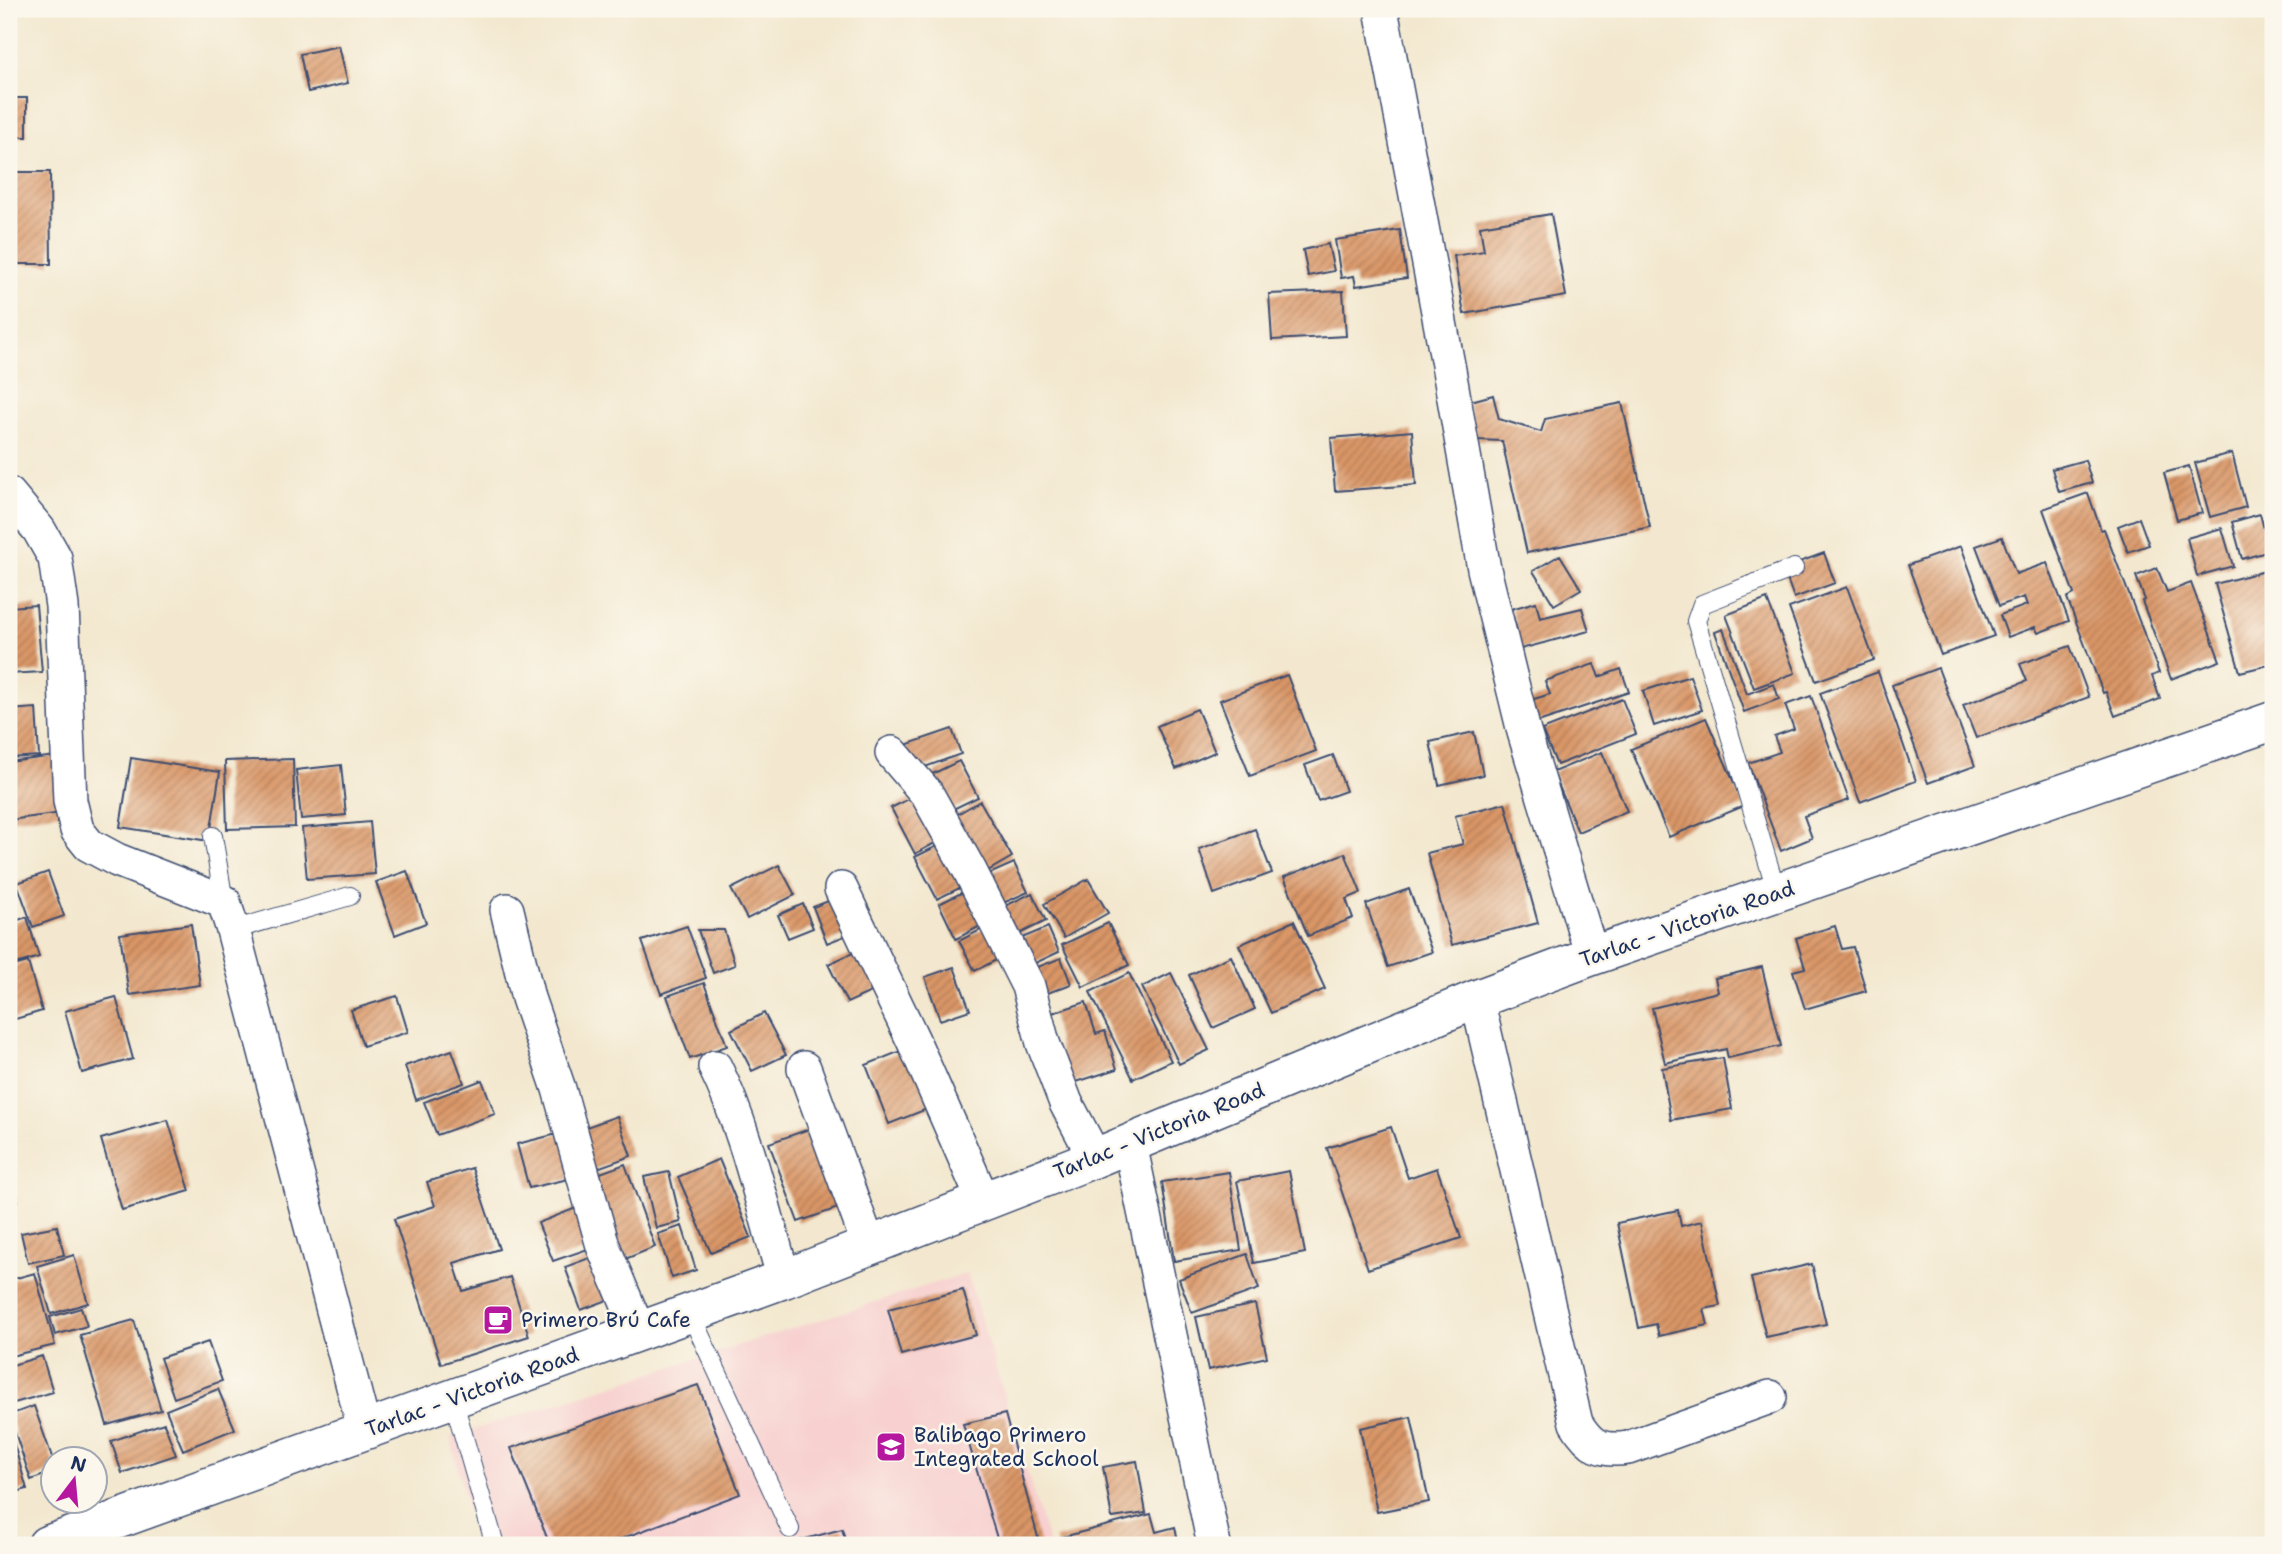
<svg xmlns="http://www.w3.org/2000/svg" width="2282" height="1554" font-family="'Shantell Sans',sans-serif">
<defs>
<pattern id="building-hatch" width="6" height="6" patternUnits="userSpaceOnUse" patternTransform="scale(1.75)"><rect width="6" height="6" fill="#da9666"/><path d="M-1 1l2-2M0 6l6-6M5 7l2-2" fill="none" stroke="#b07b57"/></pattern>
</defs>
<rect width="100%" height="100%" fill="#fbf7ec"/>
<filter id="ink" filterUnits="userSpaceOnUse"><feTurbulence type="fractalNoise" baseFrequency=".0143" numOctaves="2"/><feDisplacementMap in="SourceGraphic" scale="14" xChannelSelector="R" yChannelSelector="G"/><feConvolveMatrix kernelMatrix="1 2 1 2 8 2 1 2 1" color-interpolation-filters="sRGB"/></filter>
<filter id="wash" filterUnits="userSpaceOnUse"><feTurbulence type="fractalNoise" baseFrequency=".00686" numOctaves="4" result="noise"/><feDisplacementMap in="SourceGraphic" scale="28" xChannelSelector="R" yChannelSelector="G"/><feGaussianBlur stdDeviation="1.57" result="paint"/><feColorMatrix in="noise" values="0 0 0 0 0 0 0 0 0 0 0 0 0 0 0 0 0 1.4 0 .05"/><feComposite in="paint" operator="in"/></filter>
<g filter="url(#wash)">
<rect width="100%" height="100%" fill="#f3e8cf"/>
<path fill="#f7d0cf" d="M967 1273 1049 1545H477L450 1437Z"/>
<g id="blocks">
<path fill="url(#building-hatch)" d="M339 46 348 83 308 92 300 54Z
M9 98H27V137H9Z
M9 172H50L51 264H9Z
M1551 214 1566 296 1464 314 1454 256 1484 251 1480 226Z
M1400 230 1407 278 1356 286 1354 276 1341 278 1335 240Z
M1328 244 1334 271 1308 276 1303 250Z
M1343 291 1346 336 1272 340 1269 294Z
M1493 395 1499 419 1541 432 1545 419 1622 403 1650 527 1527 553 1502 441 1477 440 1467 402Z
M1412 431 1416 485 1335 491 1331 438Z
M2232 453 2246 507 2210 517 2195 463Z
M2085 460 2092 483 2059 492 2052 469Z
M2189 466 2202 513 2177 520 2164 473Z
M2088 493 2101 530 2104 529 2159 673 2152 676 2160 699 2115 716 2106 692 2103 693 2067 598 2074 594 2043 509Z
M2260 514 2270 551 2242 559 2232 522Z
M2139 518 2149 545 2128 552 2118 526Z
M2222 528 2233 566 2197 576 2187 538Z
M2002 537 2016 574 2047 563 2069 621 2038 633 2035 627 2008 637 2000 615 2027 605 2024 597 1999 606 1976 546Z
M1961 546 1994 636 1941 655 1908 565Z
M1824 553 1835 583 1794 598 1783 568Z
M1560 555 1581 589 1554 605 1533 571Z
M2157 568 2167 592 2191 583 2220 661 2171 679 2142 601 2145 600 2136 576Z
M2265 571 2273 601V664L2240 672 2215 584Z
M1847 587 1874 660 1816 681 1789 608Z
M1767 599 1795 673 1754 688 1726 615Z
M1536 602 1540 618 1582 608 1589 631 1513 651 1508 632 1517 630 1511 609Z
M36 605 42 672 9 674V607Z
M1723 629 1747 694 1774 684 1779 699 1744 712 1715 632Z
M2070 646 2089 697 1976 738 1963 705 2027 681 2020 664Z
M1594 664 1599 677 1621 669 1629 692 1535 723 1528 701 1550 694 1545 681Z
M1938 668 1975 766 1928 783 1892 685Z
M1878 672 1916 781 1860 802 1820 693Z
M1287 675 1316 751 1250 776 1220 700Z
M1690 676 1702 710 1654 726 1643 691Z
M1811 696 1849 800 1804 816 1812 838 1781 851 1748 763 1780 752 1774 736 1794 729 1785 705Z
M1622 699 1636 734 1557 765 1542 730Z
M36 708 39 756 9 758V710Z
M1197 709 1215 752 1176 769 1157 726Z
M1706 718 1744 806 1669 837 1631 749Z
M952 729 961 754 914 771 905 745Z
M1474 732 1483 775 1439 785 1430 742Z
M1602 752 1627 811 1578 832 1553 772Z
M1333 755 1346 791 1318 801 1305 765Z
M55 756 62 813 9 820V762Z
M131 758 220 772 209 841 120 827Z
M293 759 295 827 227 829 225 761Z
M959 761 978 797 943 814 924 778Z
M341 765 346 815 301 819 296 770Z
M920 793 944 838 915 854 891 808Z
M980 801 1012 857 981 875 949 819Z
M1505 803 1538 923 1452 945 1427 853 1463 844 1455 816Z
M370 822 375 874 307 879 302 828Z
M1255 829 1272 873 1214 894 1199 849Z
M949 840 970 883 937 899 915 857Z
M1345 853 1361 893 1346 899 1353 918 1308 936 1284 877Z
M1014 863 1028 892 994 907 980 878Z
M779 865 795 895 747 919 731 889Z
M407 871 426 923 395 935 376 882Z
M48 872 64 916 33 927 17 883Z
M1088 879 1108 913 1064 938 1044 904Z
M971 888 988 922 956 939 939 904Z
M1409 889 1432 952 1388 967 1366 904Z
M1032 893 1046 921 1011 938 997 910Z
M841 896 855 932 827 943 813 907Z
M803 904 813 928 788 938 778 915Z
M27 917 39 957 9 966V923Z
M1294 921 1325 989 1271 1013 1239 945Z
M1108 923 1129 965 1083 987 1062 945Z
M191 924 200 985 129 995 120 934Z
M687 926 706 978 661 994 642 941Z
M988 926 1004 956 975 971 959 941Z
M1835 926 1842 949 1853 947 1866 991 1805 1009 1793 971 1805 968 1796 938Z
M1048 927 1059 952 1027 967 1015 941Z
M698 930H724L735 965 713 973Z
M864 948 882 987 847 1003 828 964Z
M1231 956 1255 1009 1213 1028 1189 975Z
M1061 958 1071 984 1038 997 1027 971Z
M28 962 42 1011 9 1021V967Z
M954 967 970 1010 940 1020 925 977Z
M1762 967 1781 1046 1728 1058 1726 1049 1665 1063 1652 1008 1718 992 1715 978Z
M1129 973 1171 1061 1133 1079 1090 992Z
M1171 973 1209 1050 1179 1064 1142 987Z
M704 983 727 1046 690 1059 667 996Z
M397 996 408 1032 363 1046 351 1010Z
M116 997 133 1059 82 1073 65 1011Z
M1086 1002 1096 1034 1105 1031 1117 1069 1067 1085 1052 1013Z
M764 1013 786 1055 752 1071 731 1030Z
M908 1048 932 1107 889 1124 866 1065Z
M452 1050 464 1083 416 1100 405 1066Z
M1723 1058 1732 1109 1671 1120 1662 1068Z
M482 1080 495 1114 437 1135 424 1102Z
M617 1116 631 1156 589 1171 575 1131Z
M168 1120 190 1191 122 1210 101 1139Z
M1391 1127 1408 1178 1437 1168 1461 1238 1368 1269 1327 1148Z
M812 1128 841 1207 798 1222 769 1143Z
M561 1133 573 1178 529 1188 517 1144Z
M719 1159 751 1237 711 1253 678 1177Z
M625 1164 655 1247 623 1260 592 1176Z
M472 1168 499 1249 454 1263 463 1291 510 1277 529 1336 441 1364 394 1219 435 1206 427 1182Z
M1289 1171 1305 1253 1254 1263 1237 1181Z
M669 1172 681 1222 656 1228 644 1177Z
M1229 1172 1241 1250 1174 1261 1162 1182Z
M9 1177 17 1201 9 1203Z
M576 1208 591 1248 553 1261 538 1223Z
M1678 1210 1681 1226 1702 1221 1720 1306 1704 1309 1708 1325 1659 1336 1656 1324 1639 1328 1617 1223Z
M9 1221 14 1236 9 1238Z
M57 1226 64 1255 28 1263 21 1233Z
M682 1226 696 1270 672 1278 658 1234Z
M600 1254 616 1297 581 1310 565 1267Z
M1247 1254 1259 1289 1192 1313 1179 1279Z
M74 1255 88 1303 51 1314 37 1266Z
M1812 1264 1826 1324 1766 1337 1751 1278Z
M35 1273 55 1345 11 1356 9 1347V1280Z
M963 1290 976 1335 901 1355 888 1309Z
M1255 1304 1267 1357 1208 1370 1196 1317Z
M81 1308 87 1326 55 1335 50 1317Z
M134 1320 161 1410 107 1425 80 1335Z
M208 1342 222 1381 174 1398 160 1358Z
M42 1356 53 1392 14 1403 9 1388V1366Z
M698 1385 740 1494 605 1545H550L511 1448Z
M218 1389 235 1429 183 1450 166 1410Z
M34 1406 53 1460 52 1472 31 1480 9 1415Z
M1005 1414 1040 1545H999L963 1424Z
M1411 1417 1429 1502 1377 1512 1360 1428Z
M164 1423 176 1455 122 1473 111 1441Z
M13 1441 27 1489 9 1494V1443Z
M1137 1461 1146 1513 1112 1518 1103 1467Z
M1151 1514 1156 1532 1175 1527 1179 1545H1057L1055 1539Z
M842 1529 847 1545H787V1544Z"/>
</g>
</g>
<g filter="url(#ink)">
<use href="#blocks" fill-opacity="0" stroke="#3b4b6f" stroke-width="2"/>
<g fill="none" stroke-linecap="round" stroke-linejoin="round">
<g stroke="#3b4b6f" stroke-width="20">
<path id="lane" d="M213 836 224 902
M1777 893 1696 621 1702 604 1794 568
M233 930 350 896
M690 1313 790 1529
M453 1399 495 1545"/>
</g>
<g stroke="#3b4b6f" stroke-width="36">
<path id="street" d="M1381 9 1449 370 1484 569 1524 732 1592 956
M9 494 39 530 55 558 62 606 70 801 77 830 89 845 117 860 224 902 233 930 365 1432
M892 753 927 794 970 871 1028 986 1043 1043 1066 1103 1095 1158
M841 889 913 1040 984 1202
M507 910 528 998 559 1089 603 1246 639 1332
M1477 999 1576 1423C1590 1446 1601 1452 1628 1448L1770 1397
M715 1067C746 1129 764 1212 784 1279
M804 1068 869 1246
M1130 1144 1214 1545"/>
</g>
<g stroke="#3b4b6f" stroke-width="41">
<path id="primary" d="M47 1545 784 1279 1095 1158 1477 999 1592 956 2273 721"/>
</g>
<use href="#lane" stroke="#fff" stroke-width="18"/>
<use href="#street" stroke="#fff" stroke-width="33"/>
<use href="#primary" stroke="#fff" stroke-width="38"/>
</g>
</g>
<defs>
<g id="cafe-square" transform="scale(1.575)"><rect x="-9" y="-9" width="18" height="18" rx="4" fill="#b5179e" stroke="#fbf7ec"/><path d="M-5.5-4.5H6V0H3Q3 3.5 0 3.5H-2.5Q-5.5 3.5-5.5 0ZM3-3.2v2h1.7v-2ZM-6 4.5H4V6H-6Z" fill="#fff"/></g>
<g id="school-square" transform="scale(1.575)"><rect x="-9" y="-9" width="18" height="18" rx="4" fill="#b5179e" stroke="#fbf7ec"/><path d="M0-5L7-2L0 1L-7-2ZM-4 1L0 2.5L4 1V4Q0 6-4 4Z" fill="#fff"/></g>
</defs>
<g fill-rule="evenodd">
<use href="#cafe-square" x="498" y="1320"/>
<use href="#school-square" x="891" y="1447"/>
</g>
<g text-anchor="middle" stroke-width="5" stroke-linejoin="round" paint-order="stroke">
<g font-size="21" fill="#1b2f5e" stroke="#fbf7ec">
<text transform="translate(1687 924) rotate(-19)" y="7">Tarlac - Victoria Road</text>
<text transform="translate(1159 1131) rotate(-22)" y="7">Tarlac - Victoria Road</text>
<text transform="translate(472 1392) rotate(-20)" y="7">Tarlac - Victoria Road</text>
</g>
<g font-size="21" fill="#1b2f5e" stroke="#fbf7ec" text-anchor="start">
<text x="521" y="1327">Primero Brú Cafe</text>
<text x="914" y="1442">Balibago Primero<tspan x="914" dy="24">Integrated School</tspan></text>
</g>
</g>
<rect width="2282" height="1554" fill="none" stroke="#fbf7ec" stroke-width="35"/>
<g transform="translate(74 1480) rotate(16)"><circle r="33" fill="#fbf7ec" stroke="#a1a7b3" stroke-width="2"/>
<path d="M0-5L12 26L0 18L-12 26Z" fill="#b5179e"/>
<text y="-10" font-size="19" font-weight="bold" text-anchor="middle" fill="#1b2f5e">N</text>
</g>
</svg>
